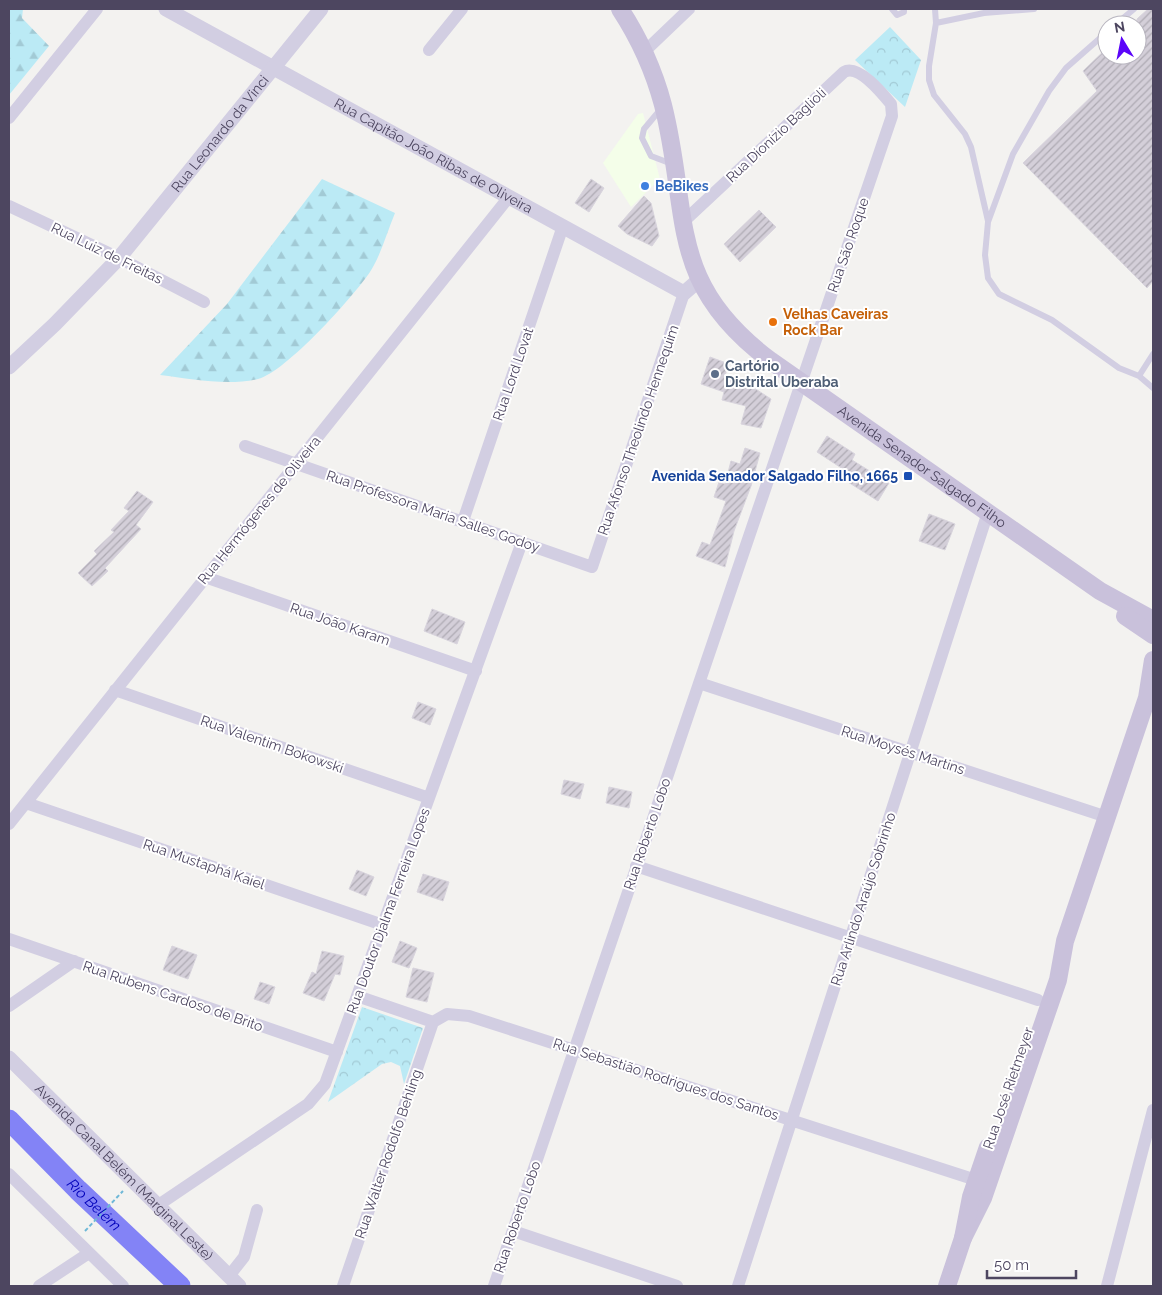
<svg xmlns="http://www.w3.org/2000/svg" width="1162" height="1295" font-family="Raleway,sans-serif">
<defs>
<pattern id="forest-firs" width="22" height="20" patternUnits="userSpaceOnUse" patternTransform="scale(1.25)"><rect width="22" height="20" fill="#bbeaf5"/><path d="M5 1l3.5 6h-7zM16 11l3.5 6h-7z" fill="#a2cad5"/></pattern>
<pattern id="park-crowns" width="20" height="18" patternUnits="userSpaceOnUse" patternTransform="scale(1.25)"><rect width="20" height="18" fill="#bbeaf5"/><path d="M2 6a3 3 0 1 1 6 0M12 15a3 3 0 1 1 6 0" fill="none" stroke="#a2cad5"/></pattern>
<pattern id="building-hatch" width="6" height="6" patternUnits="userSpaceOnUse" patternTransform="scale(1.25)"><rect width="6" height="6" fill="#d4cfd9"/><path d="M-1 1l2-2M0 6l6-6M5 7l2-2" fill="none" stroke="#aeaab3"/></pattern>
</defs>
<rect width="100%" height="100%" fill="#f3f2f0"/>
<path fill="#f4fee9" d="M643 113 660 179 631 207 603 163 638 114Z"/>
<path fill="url(#forest-firs)" d="M9 9H23L22 18 49 46 9 95Z
M322 179 395 213C387 232 381 255 370 272 353 297 286 372 258 379 226 386 192 379 160 375L227 304Z"/>
<path fill="url(#park-crowns)" d="M890 27 921 60 905 107 855 60Z
M362 1007 423 1028 404 1084 400 1066 391 1062 382 1064 328 1102Z"/>
<g fill="none" stroke-linecap="round" stroke-linejoin="round">
<path stroke="#8383f6" stroke-width="21" id="s1" d="M9 1120 78 1190 180 1286"/>
</g>
<path fill="url(#building-hatch)" stroke="#d8d4dd" d="M1148 9H1153V281L1147 288 1023 163 1097 91 1083 71 1107 48V55H1137V19Z
M591 179 604 188 589 212 575 203Z
M644 196 651 203 659 236 652 246 627 234 618 226Z
M759 210 776 227 740 262 724 244Z
M710 357 729 364 724 378 748 384 771 399 761 428 741 424 746 406 722 400 724 392 701 384Z
M827 436 855 454 852 460 889 483 878 501 848 482 852 475 817 452Z
M745 448 760 453 751 486 734 531 725 567 696 556 702 542 710 545 726 501 714 497 719 482 725 484 731 461 740 464Z
M137 491 153 502 136 525 141 529 105 568 108 571 92 586 78 573 97 554 94 551 114 532 111 530 129 511 124 508Z
M929 514 955 524 945 550 919 541Z
M432 609 465 622 457 644 424 631Z
M418 702 436 709 430 725 412 718Z
M564 780 584 784 580 799 561 794Z
M609 787 632 792 629 808 606 803Z
M357 870 374 877 366 896 349 889Z
M423 874 449 882 443 901 417 892Z
M400 941 417 948 409 968 392 962Z
M172 946 197 955 188 979 163 970Z
M322 951 344 956 340 975 335 974 324 1001 303 993 312 972 316 974Z
M413 968 434 973 427 1002 406 997Z
M260 982 275 987 269 1004 254 999Z"/>
<g fill="none" stroke-linecap="round" stroke-linejoin="round">
<path stroke="#6fb8d7" stroke-width="2" stroke-dasharray="4 2.5" stroke-linecap="butt" d="M85 1231 123 1191"/>
<path stroke="#d2cee2" stroke-width="6" d="M892 9 897 15 904 12V9
M935 9 936 23 929 66V80L934 95 965 134 971 147 988 221
M936 23 984 13 1034 9
M1115 25 1134 9
M1107 32 1066 68 1049 91 1013 154 988 222 985 255 988 278 999 294 1052 320 1119 368 1139 376 1153 388
M660 110 644 129 642 138 651 156 672 164
M1139 376 1153 354"/>
<path stroke="#d2cee2" stroke-width="12" d="M429 50 462 9
M644 52 689 9
M9 118 97 9
M9 206 119 258 204 302
M245 446 592 567 684 293
M463 521 563 226
M205 577 476 671
M699 683 1107 817
M115 690 429 798
M26 803 383 925
M9 824 509 197
M636 866 1038 1000
M9 939 337 1052
M357 996 433 1022 447 1014 469 1016 976 1180
M9 1006 74 961
M9 1174 123 1286
M157 1206 308 1104 325 1084 522 542
M513 1231 677 1286
M229 1276 244 1257 257 1210
M39 1286 89 1253
M343 1286 433 1022
M494 1286 892 116 891 104C882 93 858 64 844 72L682 223
M738 1286 988 512
M1107 1286 1153 1110"/>
<g stroke="#d2cee2" stroke-width="15">
<path id="s2" d="M166 9 684 293 699 280"/>
<path id="s3" d="M9 367 55 324 119 258 321 9"/>
<path id="s4" d="M9 1058 239 1286"/>
</g>
<g stroke="#c9c1db" stroke-width="18">
<path id="s5" d="M620 9C639 38 654 71 663 105 691 216 665 282 771 361L1100 591 1153 620"/>
<path d="M1125 616 1153 635"/>
<path d="M963 1238 983 1198 1058 980 1065 941 1147 698 1153 660"/>
<path d="M947 1286 963 1238 971 1197 988 1147"/>
</g>
</g>
<circle fill="#3f7fe0" stroke="#fff" stroke-width="2" cx="645" cy="186" r="5"/>
<circle fill="#e8710a" stroke="#fff" stroke-width="2" cx="773" cy="322" r="5"/>
<circle fill="#5c6f8a" stroke="#fff" stroke-width="2" cx="715" cy="374" r="5"/>
<rect fill="#1a4fb4" stroke="#fff" stroke-width="2" x="903" y="471" width="10" height="10" rx="2.5"/>
<g text-anchor="middle" stroke-width="4" stroke-linejoin="round" paint-order="stroke">
<g font-size="14" fill="#4d4660" stroke="#fff">
<text dy="5" stroke="none"><textPath href="#s3" startOffset="315">Rua Leonardo da Vinci</textPath></text>
<text transform="translate(776 135) rotate(-43)" y="5">Rua Dionízio Baglioli</text>
<text dy="5" stroke="none"><textPath href="#s2" startOffset="305">Rua Capitão João Ribas de Oliveira</textPath></text>
<text transform="translate(848 245) rotate(-71)" y="5">Rua São Roque</text>
<text transform="translate(107 253) rotate(26)" y="5">Rua Luiz de Freitas</text>
<text transform="translate(513 374) rotate(-71)" y="5">Rua Lord Lovat</text>
<text transform="translate(638 430) rotate(-71)" y="5">Rua Afonso Theolindo Hennequim</text>
<text dy="5" stroke="none"><textPath href="#s5" startOffset="578">Avenida Senador Salgado Filho</textPath></text>
<text transform="translate(259 510) rotate(-51)" y="5">Rua Hermógenes de Oliveira</text>
<text transform="translate(433 511) rotate(19)" y="5">Rua Professora Maria Salles Godoy</text>
<text transform="translate(340 624) rotate(19)" y="5">Rua João Karam</text>
<text transform="translate(272 744) rotate(19)" y="5">Rua Valentim Bokowski</text>
<text transform="translate(903 750) rotate(18)" y="5">Rua Moysés Martins</text>
<text transform="translate(647 834) rotate(-71)" y="5">Rua Roberto Lobo</text>
<text transform="translate(204 864) rotate(19)" y="5">Rua Mustaphá Kaiel</text>
<text transform="translate(863 899) rotate(-72)" y="5">Rua Arlindo Araújo Sobrinho</text>
<text transform="translate(388 911) rotate(-70)" y="5">Rua Doutor Djalma Ferreira Lopes</text>
<text transform="translate(173 996) rotate(19)" y="5">Rua Rubens Cardoso de Brito</text>
<text transform="translate(666 1079) rotate(18)" y="5">Rua Sebastião Rodrigues dos Santos</text>
<text transform="translate(1008 1088) rotate(-71)" y="5">Rua José Rietmeyer</text>
<text transform="translate(388 1154) rotate(-71)" y="5">Rua Walter Rodolfo Behling</text>
<text dy="5" stroke="none"><textPath href="#s4" startOffset="162">Avenida Canal Belém (Marginal Leste)</textPath></text>
<text transform="translate(517 1217) rotate(-71)" y="5">Rua Roberto Lobo</text>
</g>
<g font-size="14" font-weight="bold" fill="#366cbe" stroke="#fff" text-anchor="start">
<text x="655" y="191">BeBikes</text>
</g>
<g font-size="14" font-weight="bold" fill="#c56008" stroke="#fff" text-anchor="start">
<text x="783" y="319">Velhas Caveiras<tspan x="783" dy="16">Rock Bar</tspan></text>
</g>
<g font-size="14" font-weight="bold" fill="#4e5e75" stroke="#fff" text-anchor="start">
<text x="725" y="371">Cartório<tspan x="725" dy="16">Distrital Uberaba</tspan></text>
</g>
<g font-size="14" font-weight="bold" fill="#164399" stroke="#fff" text-anchor="end">
<text x="898" y="481">Avenida Senador Salgado Filho, 1665</text>
</g>
<g font-size="15" font-style="italic" fill="#0000b9" stroke="#fff">
<text dy="5" stroke="none"><textPath href="#s1" startOffset="120">Rio Belém</textPath></text>
</g>
</g>
<rect width="1162" height="1295" fill="none" stroke="#4d4660" stroke-width="20"/>
<g transform="translate(1122 40) rotate(350)"><circle r="24" fill="#ffffff" stroke="#b8b5bf"/>
<path d="M0-4L9 19L0 12L-9 19Z" fill="#5b04f9"/>
<text y="-8" font-size="14" font-weight="bold" text-anchor="middle" fill="#4d4660">N</text>
</g>
<path d="M987 1270v8h89v-8" fill="none" stroke="#4d4660" stroke-width="2.5"/>
<text x="994" y="1270" font-size="15" fill="#4d4660" stroke="#ffffff" stroke-width="4" paint-order="stroke">50 m</text>
</svg>
